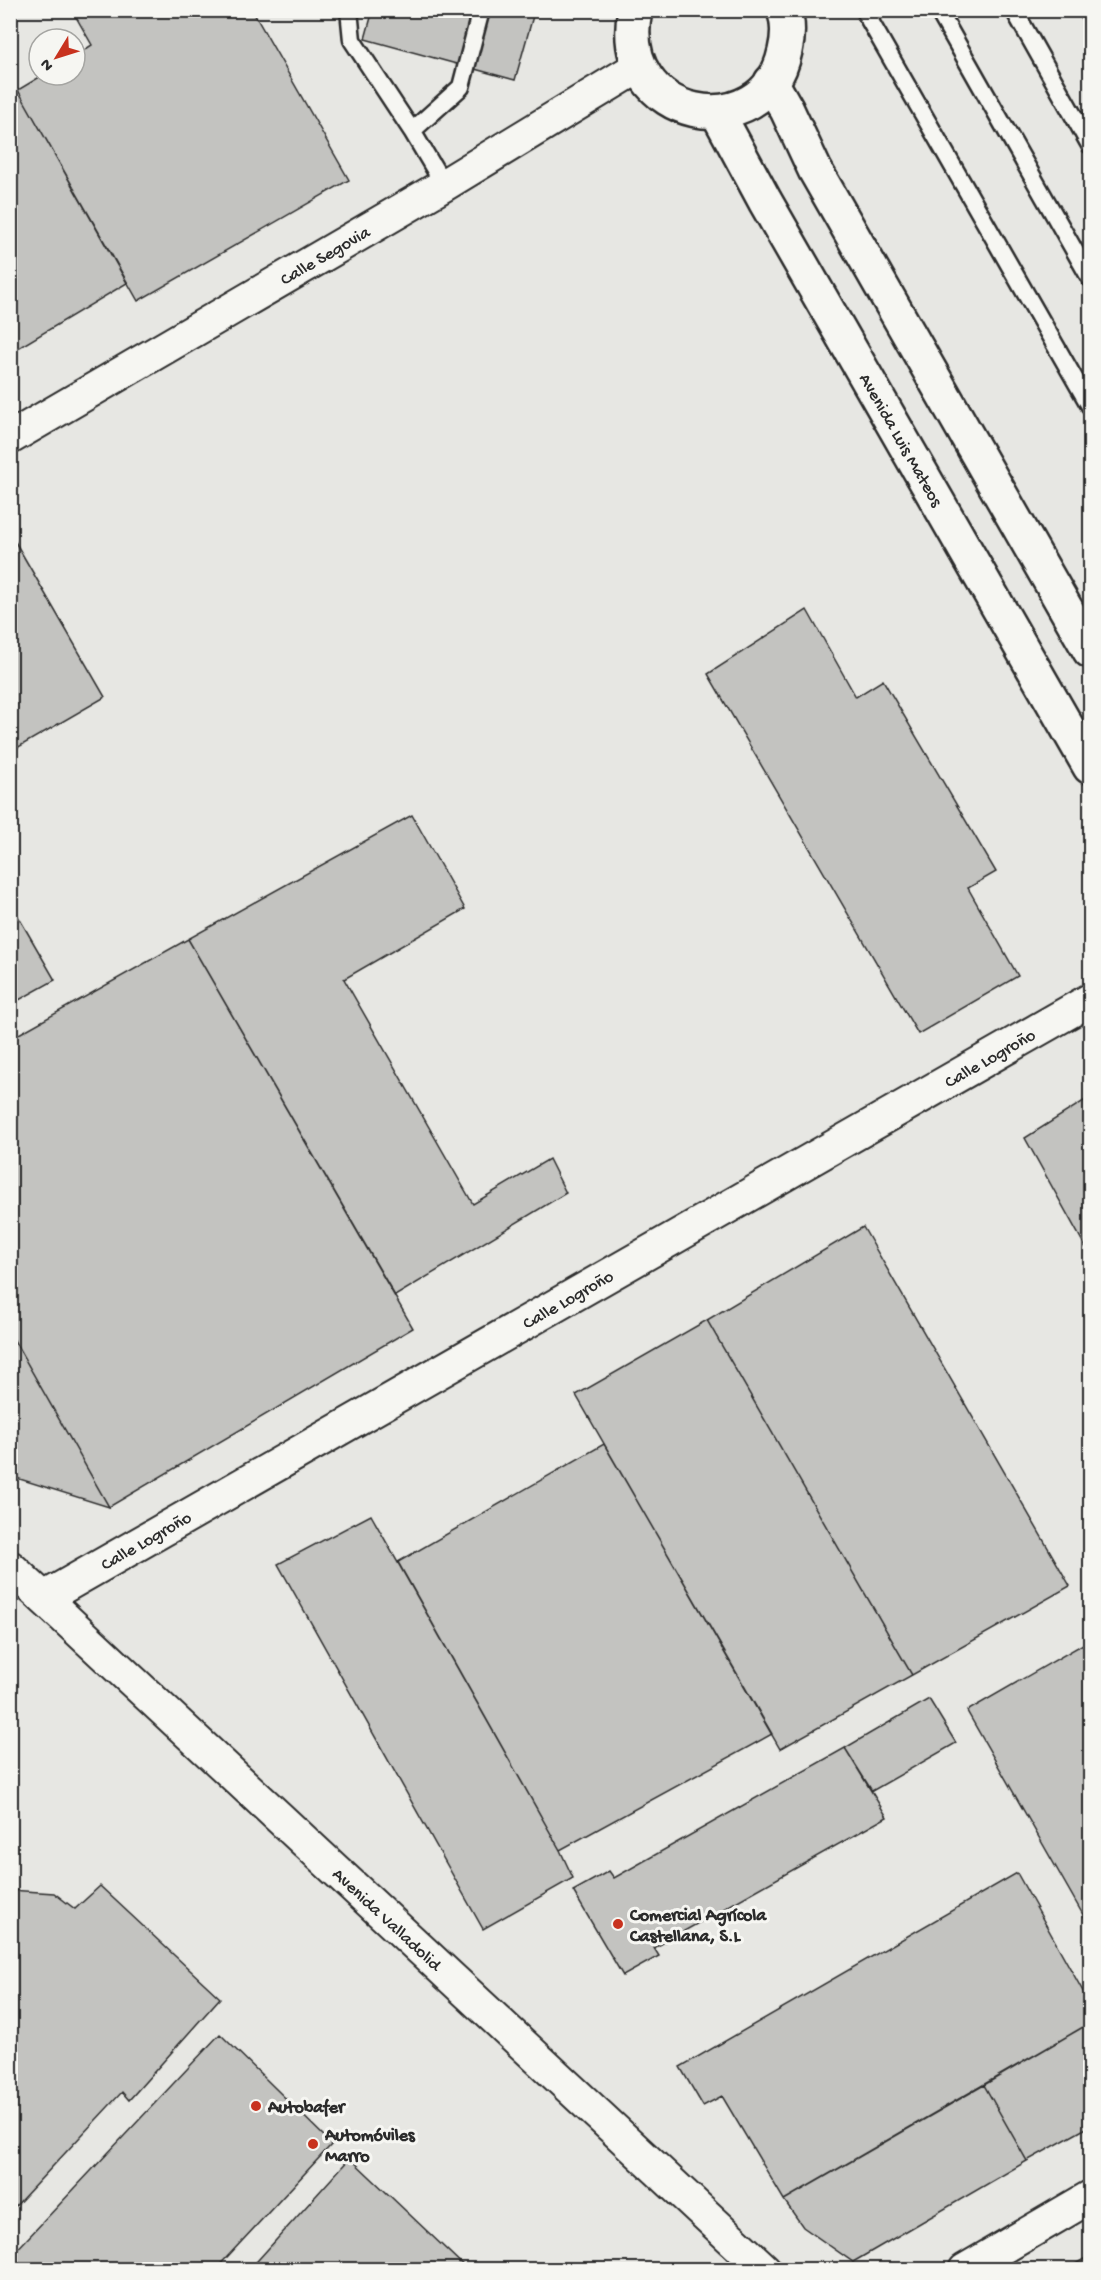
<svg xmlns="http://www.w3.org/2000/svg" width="1101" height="2280" font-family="'Gochi Hand',sans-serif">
<rect width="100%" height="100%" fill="#f6f6f2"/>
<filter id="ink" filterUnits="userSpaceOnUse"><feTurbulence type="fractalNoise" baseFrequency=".0167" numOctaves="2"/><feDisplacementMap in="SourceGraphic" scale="12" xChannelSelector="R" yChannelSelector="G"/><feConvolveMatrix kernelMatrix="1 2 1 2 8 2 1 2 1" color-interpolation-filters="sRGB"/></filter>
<g filter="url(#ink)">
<path fill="#e7e7e3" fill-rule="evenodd" d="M11 11H1090V2269H11ZM39 39H75V75H39Z"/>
<path fill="#c3c3c0" stroke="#2b2b2b" stroke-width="1.5" d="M72 10H252L349 180 138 301 18 90 43 75H75V56L92 45Z
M373 10H514L533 16 515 80 365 39Z
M18 90 127 283 10 353V95Z
M10 533 105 697 10 752Z
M807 610 856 697 883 680 996 872 968 888 1018 976 918 1034 708 674Z
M412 815 465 909 344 979 473 1204 549 1159 566 1193 395 1296 188 939Z
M15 911 55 980 10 1005V914Z
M188 939 413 1328 109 1507 10 1333V1039Z
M1090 1097V1255L1025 1138Z
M863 1227 1070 1586 912 1675 707 1320Z
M707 1320 912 1675 780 1749 576 1395Z
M10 1333 109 1507 10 1476Z
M604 1444 772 1734 560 1850 398 1562Z
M371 1515 560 1850 573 1878 483 1929 278 1564Z
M1090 1640V1927L967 1711Z
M929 1699 956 1743 872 1791 845 1748Z
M845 1748 887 1817 654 1948 659 1956 623 1976 573 1891 609 1871 614 1878Z
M1017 1873 1090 2004V2023L784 2200 722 2096 703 2106 680 2067Z
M100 1886 220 1998 129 2100 122 2092 10 2212V1890L54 1893 75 1909Z
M1090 2023V2126L1027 2161 984 2085Z
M220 2034 332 2144 215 2270H15L10 2265V2257Z
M984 2085 1027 2161 853 2262 803 2227 784 2200Z
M350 2158 468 2270H249Z
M1089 2256 1090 2270H1065Z"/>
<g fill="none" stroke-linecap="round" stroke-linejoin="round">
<g stroke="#2b2b2b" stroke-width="21">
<path id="service" d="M349 10 352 40 412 131 444 185
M876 10 867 16 1090 406
M938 10 1090 278
M1014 10 1090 145
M1088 10 1090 15
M412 131 461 87 481 10"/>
</g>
<g stroke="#2b2b2b" stroke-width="36">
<g id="minor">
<path id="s1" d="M10 438 444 185 638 67"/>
<path id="s2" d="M10 1567 765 2270"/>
<path id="s3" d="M44 1598 1090 1000"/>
<path d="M965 2270 1090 2197"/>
</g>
</g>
<g stroke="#2b2b2b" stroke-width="38">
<g id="trunk">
<path d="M635 10C613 123 765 149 785 51 788 38 789 23 784 10"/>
<path d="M771 82 787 110 815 170 1090 651"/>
<path id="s4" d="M717 112 765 201 1090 767"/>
</g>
</g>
<use href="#service" stroke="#f6f6f2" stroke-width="16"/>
<use href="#minor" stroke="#f6f6f2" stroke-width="32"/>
<use href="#trunk" stroke="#f6f6f2" stroke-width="33"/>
</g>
</g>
<g fill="#c8321e" stroke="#f6f6f2" stroke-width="2">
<circle cx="618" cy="1924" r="6"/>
<circle cx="256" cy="2106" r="6"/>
<circle cx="313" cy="2144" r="6"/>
</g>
<g text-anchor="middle" stroke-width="6" stroke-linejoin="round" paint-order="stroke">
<g font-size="18" fill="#2b2b2b" stroke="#f6f6f2">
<text dy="6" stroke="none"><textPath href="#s1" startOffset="364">Calle Segovia</textPath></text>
<text dy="6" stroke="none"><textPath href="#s4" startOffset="376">Avenida Luis Mateos</textPath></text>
<text dy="6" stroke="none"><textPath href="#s3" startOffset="1089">Calle Logroño</textPath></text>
<text dy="6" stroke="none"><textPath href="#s3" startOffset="603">Calle Logroño</textPath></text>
<text dy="6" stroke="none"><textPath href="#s3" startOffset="117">Calle Logroño</textPath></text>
<text dy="6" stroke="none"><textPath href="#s2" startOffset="516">Avenida Valladolid</textPath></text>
</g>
<g font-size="18" font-weight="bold" fill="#2b2b2b" stroke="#f6f6f2" text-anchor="start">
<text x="630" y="1920">Comercial Agrícola<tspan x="630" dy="21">Castellana, S.L</tspan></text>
<text x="268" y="2112">Autobafer</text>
<text x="325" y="2140">Automóviles<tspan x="325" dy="21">Marro</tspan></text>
</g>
</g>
<rect width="1101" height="2280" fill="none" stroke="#f6f6f2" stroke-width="36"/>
<rect x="18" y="18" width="1065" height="2244" fill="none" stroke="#2b2b2b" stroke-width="2" filter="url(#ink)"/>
<g transform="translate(57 57) rotate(232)"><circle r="28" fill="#f6f6f2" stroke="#a5a5a2" stroke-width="1.5"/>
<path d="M0-4.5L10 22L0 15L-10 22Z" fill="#c8321e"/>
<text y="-9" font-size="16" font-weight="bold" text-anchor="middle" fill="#2b2b2b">N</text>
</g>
</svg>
